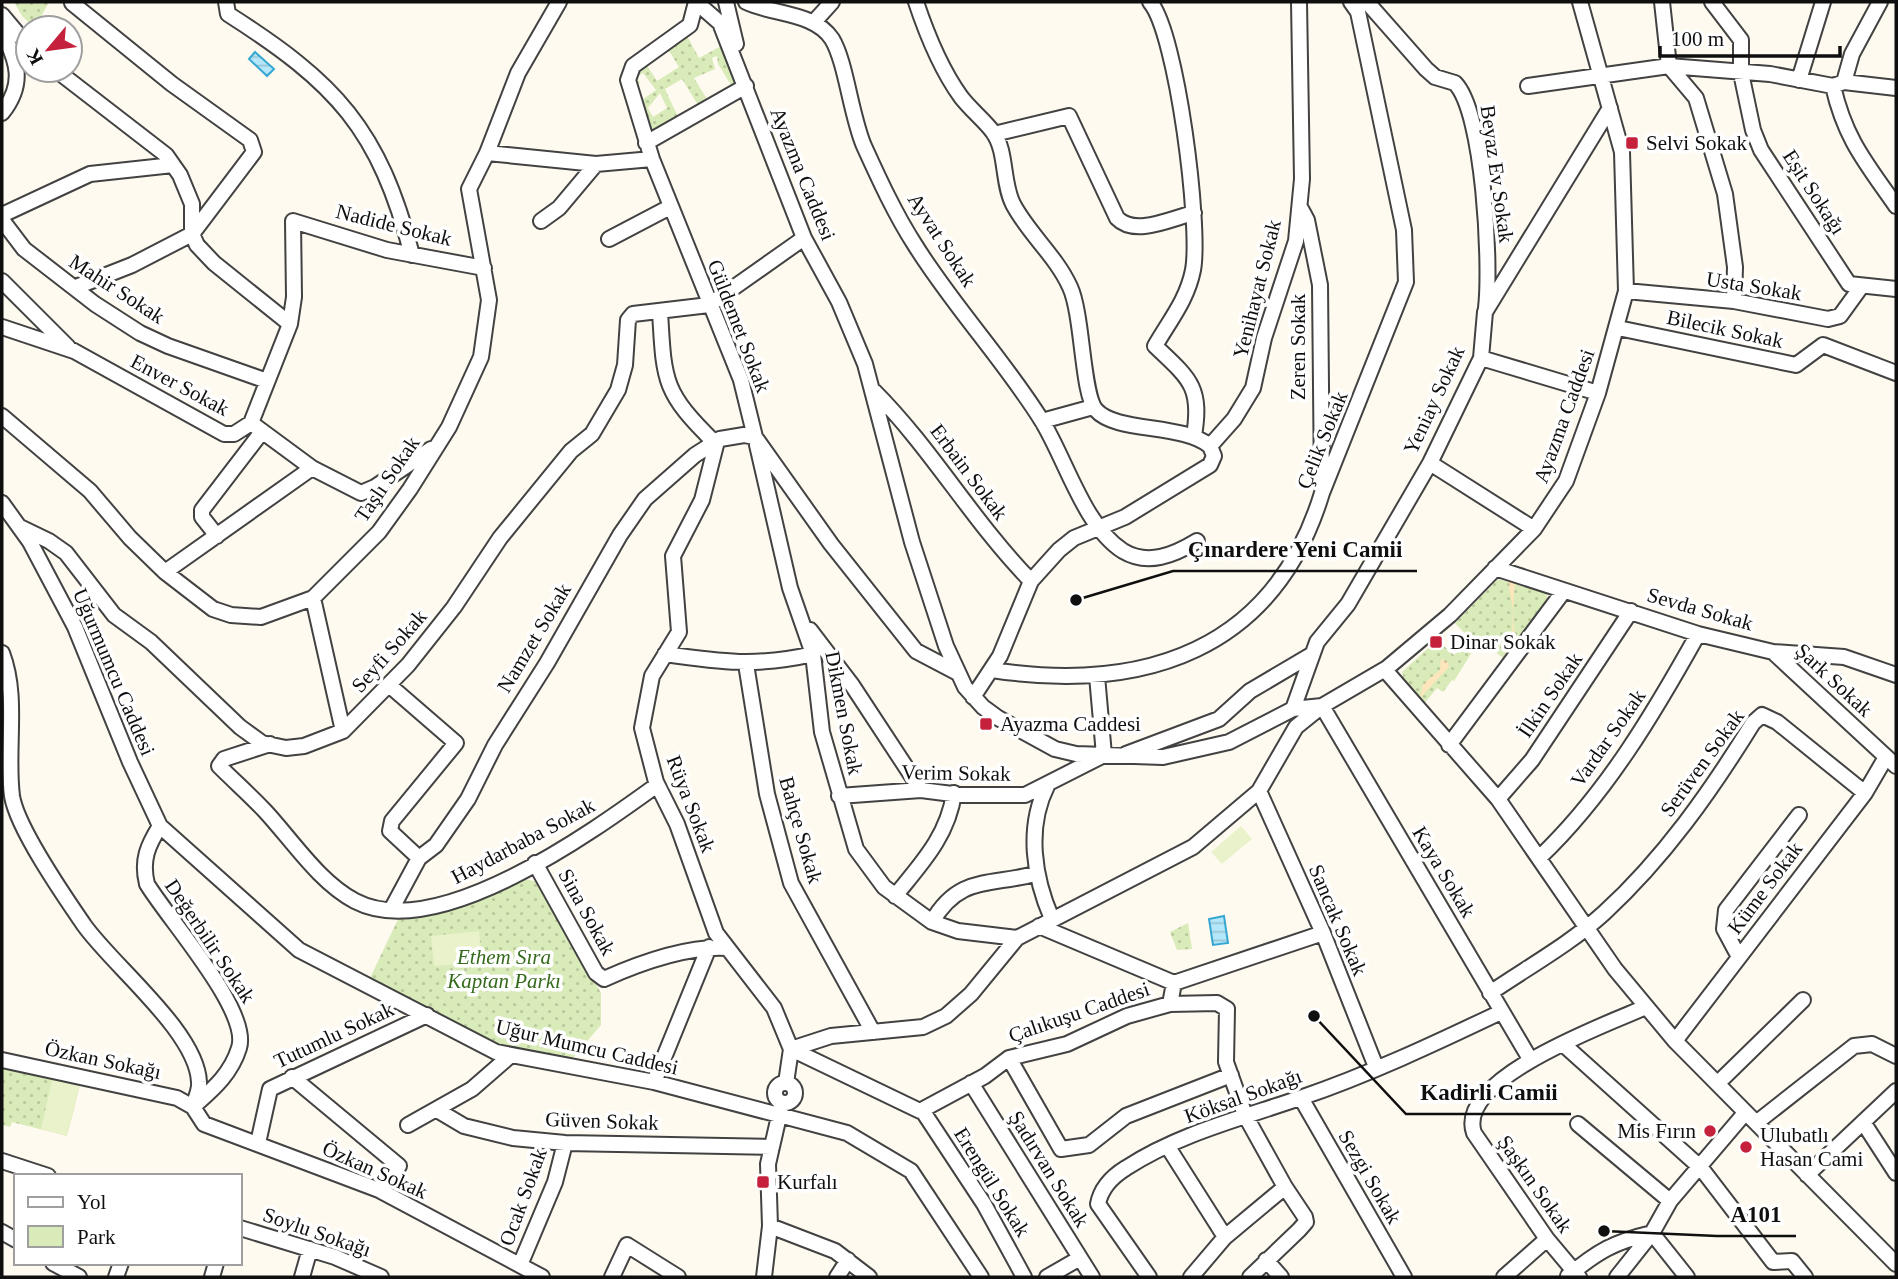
<svg xmlns="http://www.w3.org/2000/svg" width="1898" height="1279" font-family="'Times New Roman',serif">
<defs>
<pattern id="green-dots" width="8" height="8" patternUnits="userSpaceOnUse" patternTransform="scale(1.75)"><rect width="8" height="8" fill="#d9ebb8"/><path d="M2 2h.1M6 6h.1" fill="none" stroke="#b9c89d" stroke-width="1.8" stroke-linecap="round"/></pattern>
<pattern id="sand-dots" width="8" height="8" patternUnits="userSpaceOnUse" patternTransform="scale(1.75)"><rect width="8" height="8" fill="#fde6bb"/><path d="M2 2h.1M6 6h.1" fill="none" stroke="#d8c4a0" stroke-width="1.8" stroke-linecap="round"/></pattern>
<pattern id="water-rules" width="6" height="5" patternUnits="userSpaceOnUse" patternTransform="scale(1.75)"><rect width="6" height="5" fill="#b3e7f9"/><path d="M0 2.5h6" fill="none" stroke="#99c5d4"/></pattern>
</defs>
<rect width="100%" height="100%" fill="#fffaf0"/>
<path fill="url(#green-dots)" fill-rule="evenodd" d="M14 2H49L35 28 22 16Z
M686 34 699 58 725 44 740 80 733 88 718 64 717 56 712 58 715 69 694 78 707 99 719 92 721 95 698 105 682 79 665 89 679 119 648 131 636 91 642 100 656 90 643 73 637 77 640 83 637 85 631 78 644 61 657 81 679 67 666 46ZM660 93 667 108 653 117 648 108Z
M1498 579 1546 593 1548 601 1505 659 1479 641 1454 681 1452 680 1443 692 1437 688 1423 705 1404 680 1402 672 1437 640 1454 655 1470 639 1455 623Z
M524 879 539 882 601 993V1025L572 1059 496 1048 370 978 400 915 464 907Z
M1188 923 1192 949 1177 950 1170 932Z
M2 1065 81 1081 67 1136 12 1122 10 1127 2 1125Z"/>
<path fill="url(#sand-dots)" d="M1508 581 1515 583C1513 602 1512 625 1517 643L1512 650 1513 610Z
M1441 659 1448 662 1449 667 1420 698 1423 684 1440 670Z"/>
<path fill="#e9f2ca" d="M1241 826 1252 839 1222 864 1211 852Z
M479 931 482 962 434 966 431 936Z
M53 1076 81 1081 67 1136 41 1129Z"/>
<path fill="url(#water-rules)" stroke="#37a7d2" stroke-width="2" d="M255 52 274 69 267 76 249 59Z
M1224 916 1228 943 1213 945 1209 919Z"/>
<g fill="none" stroke-linecap="round" stroke-linejoin="round">
<g stroke="#424242" stroke-width="18">
<path id="minor" d="M226 2 228 14C336 83 379 128 412 255
M726 2 736 44
M746 2C773 15 814 12 832 39 846 62 851 116 864 146 879 179 895 214 915 245 953 306 1004 360 1042 421 1066 460 1084 526 1123 551 1148 566 1174 555 1197 541
M916 2C927 35 940 68 961 97 971 110 984 120 993 132 1007 151 1002 183 1013 204 1028 233 1056 256 1070 287 1083 315 1082 395 1096 410 1116 433 1182 423 1210 446
M1150 2C1177 33 1201 227 1193 270 1187 300 1170 320 1155 346 1190 379 1202 387 1194 436
M1367 2 1426 69 1435 77 1455 83C1484 113 1491 265 1486 308
M1662 2 1669 66 1696 98 1725 194 1735 267 1734 301
M1712 2 1741 40V73L1753 130 1761 150 1849 284 1896 289
M72 3 172 84 250 140 254 152 192 234 132 265 76 287
M2 15 28 46
M814 22 832 2
M2 31C18 62 25 84 2 113
M56 70 166 155 180 175 192 204V234L197 245 214 263 290 324
M1799 80 1823 2
M1844 82 1852 54 1880 2
M1528 86 1669 66 1770 74 1833 86 1844 82 1896 88
M1833 86C1845 139 1866 163 1896 206
M994 134 1069 116 1117 218C1135 237 1172 218 1194 213
M646 143 746 86
M487 153 596 164 652 159
M1300 207 1307 220 1320 285 1322 488
M2 215 90 174 173 165
M2 220 24 249 95 304 140 333 168 346 267 381
M541 221 559 208 596 164
M609 239 670 207
M2 281 68 347
M1626 291 1734 301 1828 319 1840 316 1861 287
M660 311C664 382 663 392 715 443
M2 327 74 351 224 434H234L251 423 312 468 361 493 375 487 431 449
M1618 328 1796 365 1823 345 1896 373
M1481 358 1598 393
M874 391C932 449 973 522 1031 581
M2 416 90 491 130 538 165 572 213 609 231 615 261 617 313 598 379 532 410 489 449 427 481 357 489 300 469 189 487 153 518 73 559 2
M1042 421 1093 407
M251 423 290 324 294 297 293 221 387 250 484 268
M717 441 702 500 673 556 679 632 652 676 642 728 656 782 677 824 716 933 774 1008 791 1049
M757 445 790 588 813 654 822 732 856 849 884 887 932 922 958 931 1017 938
M1210 446 1234 419 1253 388 1264 338 1296 241 1302 179 1299 2
M1430 463 1534 529
M2 503 30 542 75 627 130 762 160 826 299 950 496 1052 654 1082 847 1133 911 1171 981 1277
M20 527 49 541 66 553 114 615 151 642 240 727 262 743 286 748 304 746 343 731 408 665 454 607 500 538 571 451 592 434 618 390 625 365 628 320 633 314 709 305 804 238
M217 536 202 517V510L261 433
M1495 568 1698 634 1773 652 1844 657 1896 675
M165 572 312 468
M313 598 343 731
M810 630 852 685 921 790
M1773 652 1896 766
M2 653C19 697 6 749 12 796 17 828 64 896 84 925 113 966 197 1032 199 1082 200 1090 195 1099 193 1107
M665 654C721 662 757 667 813 654
M746 664 767 794 791 883 873 1032
M992 670C1144 693 1274 651 1322 493L1406 282 1404 230 1358 12 1351 2
M1385 670 1498 799 1615 969 1675 1041 1896 1264
M956 672 916 651 831 544 755 437 741 380 652 159 628 80 633 66 690 25 696 2 720 23 804 238 839 302 865 364 912 542 946 646 965 687 983 707 998 718 1055 749 1076 754 1163 757 1229 742 1293 709 1322 706 1387 668 1450 615 1534 529 1566 481 1598 393 1626 291 1622 152 1580 2
M389 685 456 743 392 821 390 831 419 858
M973 697 1000 656 1031 581 1059 550 1074 538 1125 517 1210 465 1214 456 1210 446
M1293 709 1317 642 1348 604 1430 463 1481 358 1485 312 1610 108
M270 744 224 759 219 766C234 781 250 795 265 811 292 840 319 882 355 901 437 944 592 832 657 785
M1449 745 1563 592
M1126 754 1219 719 1250 691 1311 655
M1047 786C1026 828 1034 878 1052 919
M1259 791 1323 933 1376 1067
M839 796 921 790 960 795H1025L1104 755 1097 676
M1498 799 1532 760 1631 611
M160 826C148 845 141 860 147 884 168 919 251 1011 239 1048 231 1074 213 1089 194 1106
M1540 857C1606 794 1654 713 1698 634
M535 863 596 973 604 979C640 963 686 946 726 948
M895 896C921 864 948 836 954 793
M391 910 419 858 436 845 468 799 495 745 547 663 620 535 645 499 695 455 720 439 744 435 755 437
M932 922C959 875 990 886 1035 874
M1039 926 1174 983
M1739 957 1724 929 1726 910 1799 815
M1174 983 1323 933
M1490 993C1528 967 1570 944 1604 913 1664 858 1711 791 1753 723L1762 715 1777 722 1865 793
M1170 1004 1217 1003 1227 1009 1226 1062 1245 1115 1285 1187 1305 1217 1306 1222 1299 1230 1250 1277
M1675 1041 1865 793 1886 757
M1563 1044 1701 1168 1773 1262 1792 1261 1805 1277
M791 1049 831 1036 923 1027 946 1016 971 994 1017 938 1193 847 1259 791 1296 727 1322 706 1530 1059
M791 1049 920 1111 985 1076 1009 1058 1067 1044 1127 1016 1170 1004 1174 983
M1009 1058 1061 1149 1089 1145 1126 1116 1231 1075
M2 1060 177 1098 193 1107
M292 1077 399 1166 379 1190
M654 1082 709 947
M775 1093a10 10 0 1 1 20 0a10 10 0 1 1-20 0Z
M786 1083 791 1049
M971 1083 1092 1277
M1718 1083 1803 1000
M1301 1098 1404 1277
M193 1107 204 1124 379 1190 542 1277
M437 1110 464 1126 513 1138 565 1143 772 1147
M922 1110 984 1204 1024 1277
M1863 1122 1896 1173
M1756 1123 1854 1046 1872 1044 1896 1056
M1578 1124 1670 1201
M408 1125 472 1089 511 1055
M258 1143 270 1089 427 1015
M1168 1147 1225 1237
M2 1161 48 1176
M1807 1175 1896 1091
M770 1226 835 1251 869 1277
M240 1228 335 1257 381 1277
M2 1232 16 1240
M1652 1233 1687 1277
M1266 1260 1281 1277
M53 1263 79 1277
M520 1265 555 1182 565 1143
M1568 1276C1598 1251 1614 1242 1652 1233
M116 1277 121 1263
M212 1277 216 1263
M302 1277 310 1249
M612 1277 627 1245 678 1277
M764 1277 770 1226 768 1164 782 1103
M837 1277 848 1260
M1047 1277 1080 1258
M1149 1277 1098 1204C1101 1188 1113 1176 1126 1168 1178 1134 1242 1118 1300 1098 1368 1075 1436 1043 1501 1012
M1191 1277 1225 1237 1285 1187
M1504 1277 1547 1239
M1579 1277 1547 1239 1474 1133C1455 1079 1607 1024 1646 1007
M1617 1277 1652 1233 1670 1201 1745 1113"/>
</g>
<use href="#minor" stroke="#fff" stroke-width="14"/>
</g>
<g fill="#c5213c" stroke="#fff" stroke-width="2.5">
<rect x="1625" y="136" width="14" height="14" rx="3.5"/>
<rect x="1429" y="635" width="14" height="14" rx="3.5"/>
<rect x="979" y="717" width="14" height="14" rx="3.5"/>
<circle cx="1710" cy="1131" r="7"/>
<circle cx="1746" cy="1147" r="7"/>
<rect x="756" y="1175" width="14" height="14" rx="3.5"/>
</g>
<g text-anchor="middle" stroke-width="7" stroke-linejoin="round" paint-order="stroke">
<g font-size="21" fill="#0f0f0f" stroke="#fff" text-anchor="start">
<text x="1646" y="150">Selvi Sokak</text>
<text x="1450" y="649">Dinar Sokak</text>
<text x="1000" y="731">Ayazma Caddesi</text>
<text x="1696" y="1138" text-anchor="end">Mis Fırın</text>
<text x="1760" y="1142">Ulubatlı<tspan x="1760" dy="24">Hasan Cami</tspan></text>
<text x="777" y="1189">Kurfalı</text>
</g>
<g font-size="21" fill="#0f0f0f" stroke="#fff">
<text transform="translate(803 174) rotate(68)" y="7">Ayazma Caddesi</text>
<text transform="translate(1497 174) rotate(82)" y="7">Beyaz Ev Sokak</text>
<text transform="translate(1814 192) rotate(57)" y="7">Eşit Sokağı</text>
<text transform="translate(394 225) rotate(14)" y="7">Nadide Sokak</text>
<text transform="translate(942 240) rotate(57)" y="7">Ayvat Sokak</text>
<text transform="translate(1754 286) rotate(9)" y="7">Usta Sokak</text>
<text transform="translate(117 289) rotate(33)" y="7">Mahir Sokak</text>
<text transform="translate(1257 289) rotate(-76)" y="7">Yenihayat Sokak</text>
<text transform="translate(739 326) rotate(69)" y="7">Güldemet Sokak</text>
<text transform="translate(1725 329) rotate(12)" y="7">Bilecik Sokak</text>
<text transform="translate(1298 347) rotate(-90)" y="7">Zeren Sokak</text>
<text transform="translate(180 385) rotate(28)" y="7">Enver Sokak</text>
<text transform="translate(1434 400) rotate(-65)" y="7">Yeniay Sokak</text>
<text transform="translate(1564 416) rotate(-70)" y="7">Ayazma Caddesi</text>
<text transform="translate(1322 440) rotate(-68)" y="7">Çelik Sokak</text>
<text transform="translate(969 472) rotate(53)" y="7">Erbain Sokak</text>
<text transform="translate(387 479) rotate(-56)" y="7">Taşlı Sokak</text>
<text transform="translate(1700 609) rotate(16)" y="7">Sevda Sokak</text>
<text transform="translate(534 638) rotate(-59)" y="7">Namzet Sokak</text>
<text transform="translate(389 651) rotate(-49)" y="7">Seyfi Sokak</text>
<text transform="translate(114 672) rotate(67)" y="7">Uğurmumcu Caddesi</text>
<text transform="translate(1834 680) rotate(43)" y="7">Şark Sokak</text>
<text transform="translate(1550 695) rotate(-56)" y="7">İlkin Sokak</text>
<text transform="translate(844 713) rotate(79)" y="7">Dikmen Sokak</text>
<text transform="translate(1608 738) rotate(-55)" y="7">Vardar Sokak</text>
<text transform="translate(1702 763) rotate(-54)" y="7">Serüven Sokak</text>
<text transform="translate(956 773) rotate(1)" y="7">Verim Sokak</text>
<text transform="translate(691 804) rotate(69)" y="7">Rüya Sokak</text>
<text transform="translate(801 830) rotate(74)" y="7">Bahçe Sokak</text>
<text transform="translate(523 841) rotate(-28)" y="7">Haydarbaba Sokak</text>
<text transform="translate(1444 872) rotate(59)" y="7">Kaya Sokak</text>
<text transform="translate(1765 888) rotate(-53)" y="7">Küme Sokak</text>
<text transform="translate(587 912) rotate(61)" y="7">Sina Sokak</text>
<text transform="translate(1338 920) rotate(67)" y="7">Sancak Sokak</text>
<text transform="translate(210 941) rotate(56)" y="7">Değerbilir Sokak</text>
<text transform="translate(1079 1012) rotate(-19)" y="7">Çalıkuşu Caddesi</text>
<text transform="translate(334 1035) rotate(-25)" y="7">Tutumlu Sokak</text>
<text transform="translate(587 1047) rotate(13)" y="7">Uğur Mumcu Caddesi</text>
<text transform="translate(103 1060) rotate(12)" y="7">Özkan Sokağı</text>
<text transform="translate(1243 1096) rotate(-20)" y="7">Köksal Sokağı</text>
<text transform="translate(602 1121) rotate(2)" y="7">Güven Sokak</text>
<text transform="translate(1049 1169) rotate(58)" y="7">Şadırvan Sokak</text>
<text transform="translate(375 1170) rotate(24)" y="7">Özkan Sokak</text>
<text transform="translate(1370 1177) rotate(60)" y="7">Sezgi Sokak</text>
<text transform="translate(992 1182) rotate(58)" y="7">Erengül Sokak</text>
<text transform="translate(1535 1184) rotate(55)" y="7">Şaşkın Sokak</text>
<text transform="translate(523 1197) rotate(-70)" y="7">Ocak Sokak</text>
<text transform="translate(317 1232) rotate(19)" y="7">Soylu Sokağı</text>
</g>
<g font-size="21" font-style="italic" fill="#356a1c" stroke="#fff">
<text x="504" y="964">Ethem Sıra<tspan x="504" dy="24">Kaptan Parkı</tspan></text>
</g>
</g>
<path fill="none" stroke="#0f0f0f" stroke-width="2.5" d="M1076 600L1173 571H1417M1314 1016L1406 1114H1571M1604 1231L1717 1236H1796"/>
<g fill="#0f0f0f" stroke="#fff" stroke-width="2.5">
<circle cx="1076" cy="600" r="7"/>
<circle cx="1314" cy="1016" r="7"/>
<circle cx="1604" cy="1231" r="7"/>
</g>
<g font-size="23" text-anchor="middle" font-weight="bold" fill="#0f0f0f" stroke="#fff" stroke-width="7" stroke-linejoin="round" paint-order="stroke">
<text x="1295" y="557">Çınardere Yeni Camii</text>
<text x="1489" y="1100">Kadirli Camii</text>
<text x="1756" y="1222">A101</text>
</g>
<rect width="1898" height="1279" fill="none" stroke="#0f0f0f" stroke-width="7"/>
<rect x="14" y="1174" width="228" height="91" fill="#ffffff" stroke="#9f9f9f" stroke-width="2"/>
<rect x="28" y="1197" width="35" height="10" fill="#ffffff" stroke="#9f9f9f" stroke-width="2"/>
<text x="77" y="1209" font-size="21" fill="#0f0f0f">Yol</text>
<rect x="28" y="1226" width="35" height="21" fill="#d9ebb8" stroke="#9f9f9f" stroke-width="2"/>
<text x="77" y="1244" font-size="21" fill="#0f0f0f">Park</text>
<g transform="translate(49 49) rotate(241)"><circle r="33" fill="#ffffff" stroke="#9f9f9f" stroke-width="2"/>
<path d="M0-5L12 26L0 18L-12 26Z" fill="#c5213c"/>
<text y="-10" font-size="19" font-weight="bold" text-anchor="middle" fill="#0f0f0f">K</text>
</g>
<path d="M1660 46v10h180v-10" fill="none" stroke="#0f0f0f" stroke-width="3.5"/>
<text x="1671" y="46" font-size="21" fill="#0f0f0f" stroke="#ffffff" stroke-width="5" paint-order="stroke">100 m</text>
</svg>
